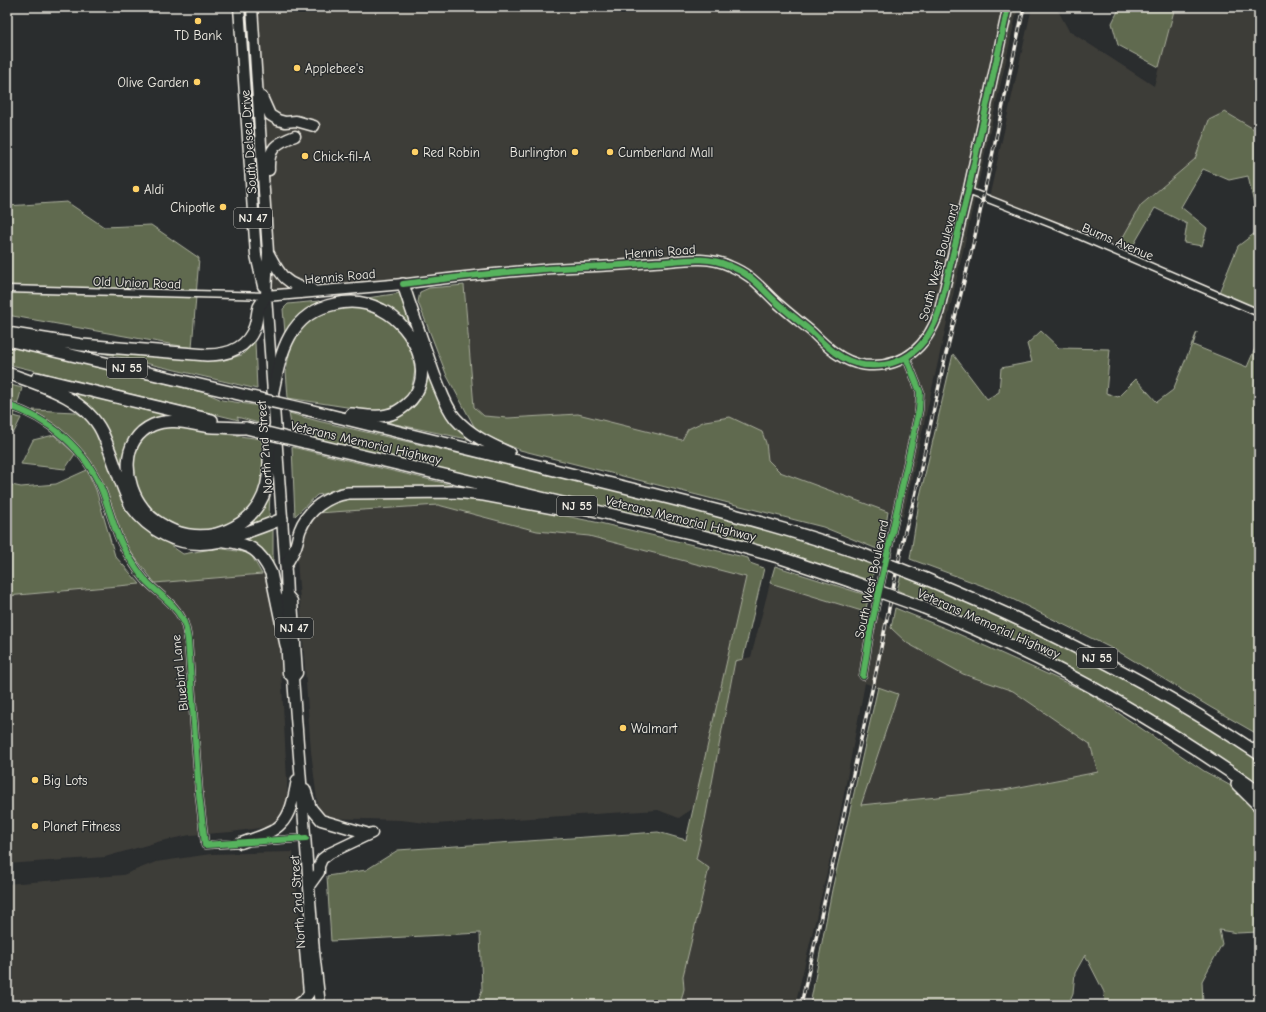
<svg xmlns="http://www.w3.org/2000/svg" width="1266" height="1012" font-family="'Comic Neue',sans-serif">
<rect width="100%" height="100%" fill="#2a2d2e"/>
<filter id="ink" filterUnits="userSpaceOnUse"><feTurbulence type="fractalNoise" baseFrequency=".025" numOctaves="2"/><feDisplacementMap in="SourceGraphic" scale="8" xChannelSelector="R" yChannelSelector="G"/><feConvolveMatrix kernelMatrix="1 2 1 2 8 2 1 2 1" color-interpolation-filters="sRGB"/></filter>
<g filter="url(#ink)">
<path fill="#3e3d39" d="M252 7H1018L903 517 780 472 768 460 766 443 682 440 578 414 508 418 484 416 474 407 464 276 266 296 248 54 254 23Z
M1032 7H1056L1069 31 1154 86 1175 7H1259V132L1225 112 1209 120 1195 159 1141 205 1118 246 989 198Z
M438 505 537 531 589 536 746 577 694 807 679 818 658 810 434 824 401 820 328 818 318 808 311 751 297 559 302 530 317 513Z
M276 572 287 781V803L284 813 276 822 266 827 231 832 190 835 161 841 105 857 7 864V596Z
M770 583 879 616 907 643 963 674 1013 691 1090 744 1098 772 1004 790 861 805 898 694 865 683 837 830 795 1005H680L684 989 683 976 696 859 705 820 735 661 751 657Z
M293 852 309 1005H7V884L123 875 156 862 211 854Z
M389 998 391 1005H333V1000Z"/>
<path fill="#606a50" stroke="#aaae9c" d="M1120 7H1175L1159 67 1118 45 1112 23Z
M1225 112 1259 132V227L1248 176 1229 180 1203 169 1181 207 1207 228 1202 246 1184 243 1187 224 1155 208 1130 251 1118 246 1141 205 1195 159 1209 120Z
M67 202 104 227 151 225 199 258 192 348 7 315V206Z
M1259 230V313L1218 295 1238 246Z
M464 285 474 407 484 416 508 418 578 414 682 440 688 429 705 421 730 417 762 432 766 443 768 460 780 472 888 512 882 551 823 527 520 450 482 434 474 426 447 376 418 302 420 292 429 288Z
M401 293 414 332 390 307 360 299Z
M319 301 285 333 283 309 288 304Z
M352 305 388 316 404 330 411 349 415 370 411 391 401 405 379 412 288 398 286 371 292 338 304 323 325 309Z
M1041 331 1059 348 1110 349 1106 393 1118 397 1136 379 1157 402 1173 390 1197 332 1193 345 1247 367 1259 339V735L1210 707 1121 653 994 590 910 559 920 496 953 354 987 399 999 392 1001 368 1032 362 1027 344Z
M255 342 257 389 102 353 221 361 242 355Z
M7 346 206 393 222 400 259 406 262 424 237 417 239 420 7 364Z
M426 362 450 421 472 440 381 421 412 409 424 390Z
M7 384 22 388 14 416 21 418 14 432 7 430Z
M61 388 168 414 131 436 121 469 113 443 97 413Z
M33 410 75 412 89 420 101 443 119 489 137 522 183 554 217 548 250 553 262 574 155 583 126 546 110 501 91 461 73 440Z
M289 413 318 421 650 498 825 546 874 563 872 581 746 541 310 438 321 433 292 430Z
M169 426 261 439 264 451 263 490 247 512 226 528 202 532 177 529 155 513 138 491 131 467 137 446 148 433 152 430Z
M54 435 75 454 65 469 21 464 33 440Z
M292 447 456 486 362 487 317 495 295 516Z
M87 470 96 490 115 556 140 584 7 596V484L21 487 56 484Z
M270 490 269 519 241 530Z
M378 497H461L501 501 517 506 600 523 748 558 750 563 764 568 743 659 735 661 705 820 696 859 709 868 683 976 684 989 680 1005H477L482 990 480 933 331 941 327 876 366 870 398 850 658 832 686 840 746 577 589 536 537 531 438 505 317 513 338 500Z
M273 527V565L258 546 244 538Z
M775 566 869 596 865 612 770 583Z
M901 575 955 594 1126 677 1259 760V788L1208 751 1093 683 897 590Z
M895 608 954 632 1089 693 1204 771 1231 786 1259 814V932L1237 933 1219 930 1222 944 1202 981 1203 1005H1105L1104 992 1085 955 1075 973 1073 993 1068 1005H810L832 890 878 687 898 694 861 805 1004 790 1098 772 1090 744 1013 691 963 674 907 643 891 628Z"/>
<g fill="none" stroke-linecap="round" stroke-linejoin="round">
<g stroke="#f4f1e8" stroke-width="9">
<path id="street" d="M968 191 1059 227 1259 313
M7 289 266 296
M7 405C49 418 85 449 102 490 111 513 116 539 131 560 136 568 141 576 147 582 160 595 174 603 183 620 186 626 187 634 188 640L199 793 205 845 243 843
M863 676 870 632 919 410 920 392 906 357
M252 842 306 838"/>
</g>
<g stroke="#f4f1e8" stroke-width="12">
<path id="secondary" d="M403 284C456 277 509 271 562 268 576 267 591 267 605 266 624 265 643 263 662 262 685 260 708 256 730 266 752 275 759 286 775 301 787 312 800 322 812 332 827 347 842 362 864 365 903 369 927 347 939 312L968 191 1008 7"/>
</g>
<g stroke="#f4f1e8" stroke-width="13">
<path id="primary" d="M239 7 256 255 263 286
M252 7 268 252 266 296 286 573 287 595 284 601 288 673 293 678 314 952 320 1005
M262 97 270 115 278 120 285 122 296 121 314 126
M269 170C268 148 276 143 295 136
M268 252C279 272 285 287 311 288
M266 296 403 284
M287 595 292 601 297 673 293 678
M305 789 311 808 321 820 366 833
M241 843C254 838 272 834 281 824 292 813 294 794 297 780
M309 886 319 872V866L322 859 330 853 372 833
M297 1005 304 1000 309 993 304 939 305 930 310 919"/>
</g>
<g stroke="#f4f1e8" stroke-width="14">
<path id="highway" d="M403 284C413 315 424 346 435 377 441 391 446 407 455 418 470 435 489 444 509 453
M7 333 82 345 207 355C228 355 248 348 255 326 257 320 257 313 259 307 261 303 264 300 266 296
M7 340 247 396
M7 373C40 385 85 397 102 432 113 456 119 482 131 506 149 531 177 546 208 543 218 543 227 539 235 536 251 531 267 525 282 519
M37 378 212 420
M273 391C281 352 289 313 335 304 351 300 367 302 382 310 414 326 439 378 406 405 400 410 394 414 387 415 376 418 362 415 351 414
M309 410C399 432 489 454 579 476 674 499 769 522 862 554
M246 428C235 428 224 427 213 427 193 425 172 417 153 425 119 440 124 484 143 508 147 514 154 520 161 524 176 535 198 538 216 534 233 530 250 519 259 504 267 491 269 477 269 463 269 459 269 455 269 451 271 443 273 435 275 427
M304 442 711 538 778 557 847 580
M225 541C250 544 260 550 271 573L286 645
M286 565C289 558 294 552 296 545 298 540 298 535 300 530 308 509 328 496 348 493L455 492 484 495 559 509
M926 579C1043 627 1155 684 1259 754
M922 607C1041 654 1154 718 1259 792
M1237 784 1259 806"/>
</g>
<use href="#street" stroke="#2a2d2e" stroke-width="6"/>
<use href="#secondary" stroke="#2a2d2e" stroke-width="9"/>
<use href="#primary" stroke="#2a2d2e" stroke-width="10"/>
<use href="#highway" stroke="#2a2d2e" stroke-width="11"/>
<g stroke="#f4f1e8" stroke-width="3.5">
<path id="rail" d="M801 1005 875 677 904 535 915 496 945 358 973 245 1024 7"/>
</g>
<use href="#rail" stroke="#2a2d2e" stroke-width="2" stroke-dasharray="6" stroke-linecap="butt"/>
<g stroke="#f4f1e8" stroke-width="14" stroke-linecap="butt">
<path id="highway-bridge" d="M247 396 309 410
M246 428 304 442
M862 554 926 579
M847 580 922 607"/>
</g>
<use href="#highway-bridge" stroke="#2a2d2e" stroke-width="11"/>
<g stroke="#2a2d2e" stroke-width="8">
<path id="cycleway" d="M403 284C456 277 509 271 562 268 576 267 591 267 605 266 624 265 643 263 662 262 685 260 708 256 730 266 752 275 759 286 775 301 787 312 800 322 812 332 827 347 842 362 864 365 903 369 927 347 939 312L968 191 1008 7
M7 405C49 418 85 449 102 490 111 513 116 539 131 560 136 568 141 576 147 582 160 595 174 603 183 620 186 626 187 634 188 640L199 793 205 845 306 838
M863 676 870 632 919 410 920 392 906 357"/>
</g>
<use href="#cycleway" stroke="#56b35d" stroke-width="6"/>
</g>
</g>
<g fill="#ffd166" stroke="#2a2d2e" stroke-width="1.5">
<circle cx="198" cy="21" r="4"/>
<circle cx="297" cy="68" r="4"/>
<circle cx="197" cy="82" r="4"/>
<circle cx="415" cy="152" r="4"/>
<circle cx="575" cy="152" r="4"/>
<circle cx="610" cy="152" r="4"/>
<circle cx="305" cy="156" r="4"/>
<circle cx="136" cy="189" r="4"/>
<circle cx="223" cy="207" r="4"/>
<circle cx="623" cy="728" r="4"/>
<circle cx="35" cy="780" r="4"/>
<circle cx="35" cy="826" r="4"/>
</g>
<g text-anchor="middle" stroke-width="3" stroke-linejoin="round" paint-order="stroke">
<g fill="#2a2d2e" stroke="#b7b6b0" stroke-width="1">
<rect x="234" y="208" width="38" height="20" rx="3"/>
<rect x="107" y="358" width="40" height="20" rx="3"/>
<rect x="557" y="496" width="40" height="20" rx="3"/>
<rect x="275" y="618" width="38" height="20" rx="3"/>
<rect x="1077" y="648" width="40" height="20" rx="3"/>
</g>
<g font-size="12" font-weight="bold" fill="#f4f1e8">
<text x="253" y="222">NJ 47</text>
<text x="127" y="372">NJ 55</text>
<text x="577" y="510">NJ 55</text>
<text x="294" y="632">NJ 47</text>
<text x="1097" y="662">NJ 55</text>
</g>
<g font-size="13" fill="#f4f1e8" stroke="#2a2d2e" text-anchor="start">
<text x="198" y="40" text-anchor="middle">TD Bank</text>
<text x="305" y="73">Applebee's</text>
<text x="189" y="87" text-anchor="end">Olive Garden</text>
<text x="423" y="157">Red Robin</text>
<text x="567" y="157" text-anchor="end">Burlington</text>
<text x="618" y="157">Cumberland Mall</text>
<text x="313" y="161">Chick-fil-A</text>
<text x="144" y="194">Aldi</text>
<text x="215" y="212" text-anchor="end">Chipotle</text>
<text x="631" y="733">Walmart</text>
<text x="43" y="785">Big Lots</text>
<text x="43" y="831">Planet Fitness</text>
</g>
<g font-size="13" fill="#f4f1e8" stroke="#2a2d2e">
<text transform="translate(248 142) rotate(-94)" y="5">South Delsea Drive</text>
<text transform="translate(1118 241) rotate(23)" y="5">Burns Avenue</text>
<text transform="translate(660 251) rotate(-4)" y="5">Hennis Road</text>
<text transform="translate(938 262) rotate(-75)" y="5">South West Boulevard</text>
<text transform="translate(340 276) rotate(-5)" y="5">Hennis Road</text>
<text transform="translate(137 282) rotate(2)" y="5">Old Union Road</text>
<text transform="translate(366 442) rotate(13)" y="5">Veterans Memorial Highway</text>
<text transform="translate(264 447) rotate(-94)" y="5">North 2nd Street</text>
<text transform="translate(681 518) rotate(14)" y="5">Veterans Memorial Highway</text>
<text transform="translate(871 579) rotate(-78)" y="5">South West Boulevard</text>
<text transform="translate(989 623) rotate(24)" y="5">Veterans Memorial Highway</text>
<text transform="translate(179 673) rotate(-96)" y="5">Bluebird Lane</text>
<text transform="translate(297 902) rotate(-94)" y="5">North 2nd Street</text>
</g>
</g>
<rect width="1266" height="1012" fill="none" stroke="#2a2d2e" stroke-width="24"/>
<rect x="12" y="12" width="1242" height="988" fill="none" stroke="#f4f1e8" stroke-width="1.5" filter="url(#ink)"/>
</svg>
